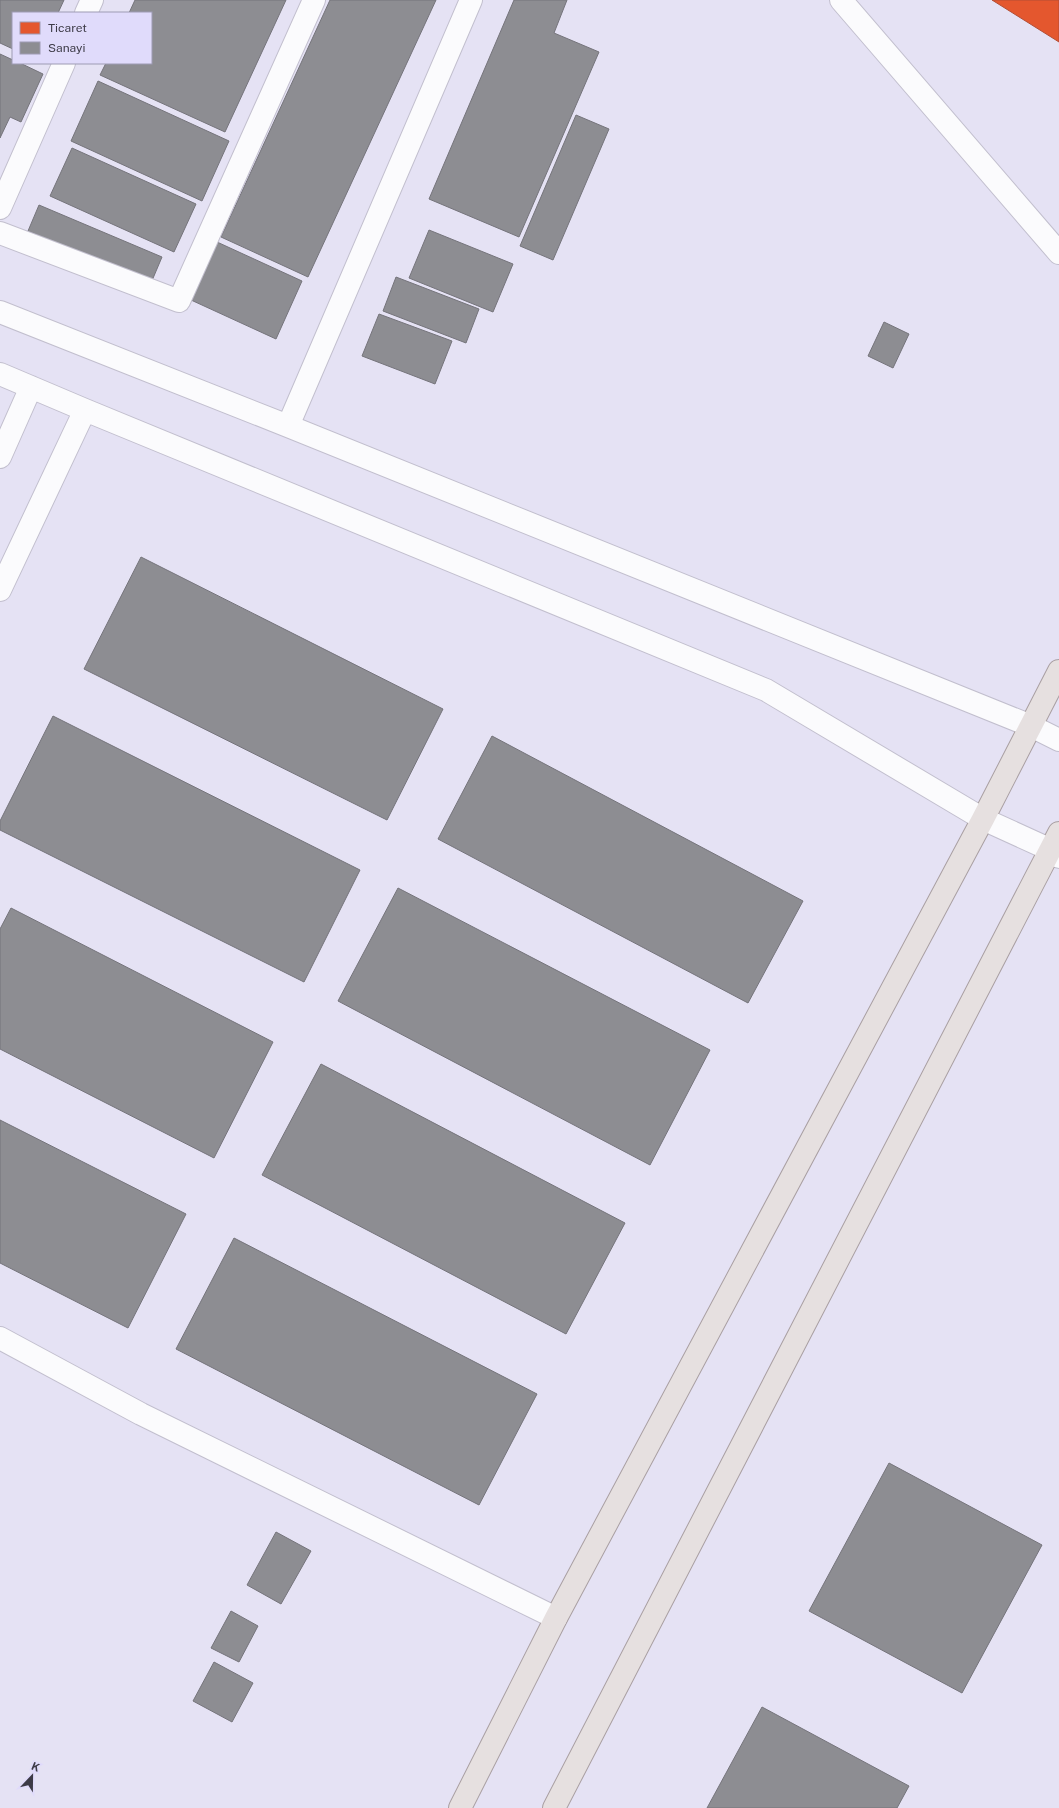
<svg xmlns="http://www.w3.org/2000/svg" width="1059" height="1808" font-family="'Public Sans',sans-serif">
<rect width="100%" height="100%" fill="#e5e2f4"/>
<path fill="#e4572e" stroke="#b24e35" d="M992 0H1059V42Z"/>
<path fill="#8d8d92" stroke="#75747b" d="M0 0H64L58 13H13V49L0 43Z
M135 0H286L225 132 100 75 106 63H151V13H129Z
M330 0H436L308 277 221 237Z
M514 0H567L554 33 599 52 519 237 429 199Z
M0 54 13 60V63H20L43 74 21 122 10 117 0 138Z
M98 81 229 141 202 201 71 141Z
M576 115 609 129 553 260 520 246Z
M72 148 196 204 174 252 50 196Z
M39 205 162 257 151 283 28 231Z
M429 230 513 264 493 312 409 278Z
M217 242 302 281 276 339 191 300Z
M396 277 479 309 466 343 383 311Z
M379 314 452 341 435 384 362 356Z
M884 322 909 334 893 368 868 356Z
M141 557 443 709 387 820 84 669Z
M53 716 360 870 304 982 0 830V821Z
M492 736 803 901 748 1003 438 839Z
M398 888 710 1050 650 1165 338 1001Z
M11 908 273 1042 214 1158 0 1049V929Z
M321 1064 625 1223 566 1334 262 1175Z
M0 1120 186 1214 128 1328 0 1263Z
M234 1238 537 1394 479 1505 176 1349Z
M889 1463 1042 1545 962 1693 809 1611Z
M276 1532 311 1551 281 1604 247 1585Z
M231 1611 258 1626 239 1662 211 1648Z
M214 1662 253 1683 232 1722 193 1701Z
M762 1707 909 1786 897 1808H707Z"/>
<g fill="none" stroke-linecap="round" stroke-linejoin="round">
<g stroke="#c2bfce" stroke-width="24">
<path id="minor" d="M841 0 1059 253
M86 13 92 0
M0 208 64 63
M0 233 179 301 314 0
M0 312 288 426 1031 726 1059 740
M0 374 85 410 766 690 983 819 1051 850 1059 857
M288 426 471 0
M0 457 31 387
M0 590 85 410
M0 1338 141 1414 556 1618"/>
</g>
<g stroke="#a99fa2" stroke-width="24">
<path id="major" d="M460 1808 556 1618 983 819 1059 671
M554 1808 1059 833"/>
</g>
<use href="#minor" stroke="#fbfbfd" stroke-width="22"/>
<use href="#major" stroke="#e6e0e0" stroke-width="22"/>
</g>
<rect x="12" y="12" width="140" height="52" fill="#e0dbfb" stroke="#9e9bb3"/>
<rect x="20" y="22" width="20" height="12" fill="#e4572e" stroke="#9e9bb3"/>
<text x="48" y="32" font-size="12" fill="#3c3a46">Ticaret</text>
<rect x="20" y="42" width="20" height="12" fill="#8d8d92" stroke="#9e9bb3"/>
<text x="48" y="52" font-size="12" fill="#3c3a46">Sanayi</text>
<g transform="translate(32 1776) rotate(22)" stroke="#e0dbfb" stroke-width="3" paint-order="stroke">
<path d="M0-3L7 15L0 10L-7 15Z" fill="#3c3a46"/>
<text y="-6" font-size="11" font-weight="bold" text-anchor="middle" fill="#3c3a46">K</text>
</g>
</svg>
